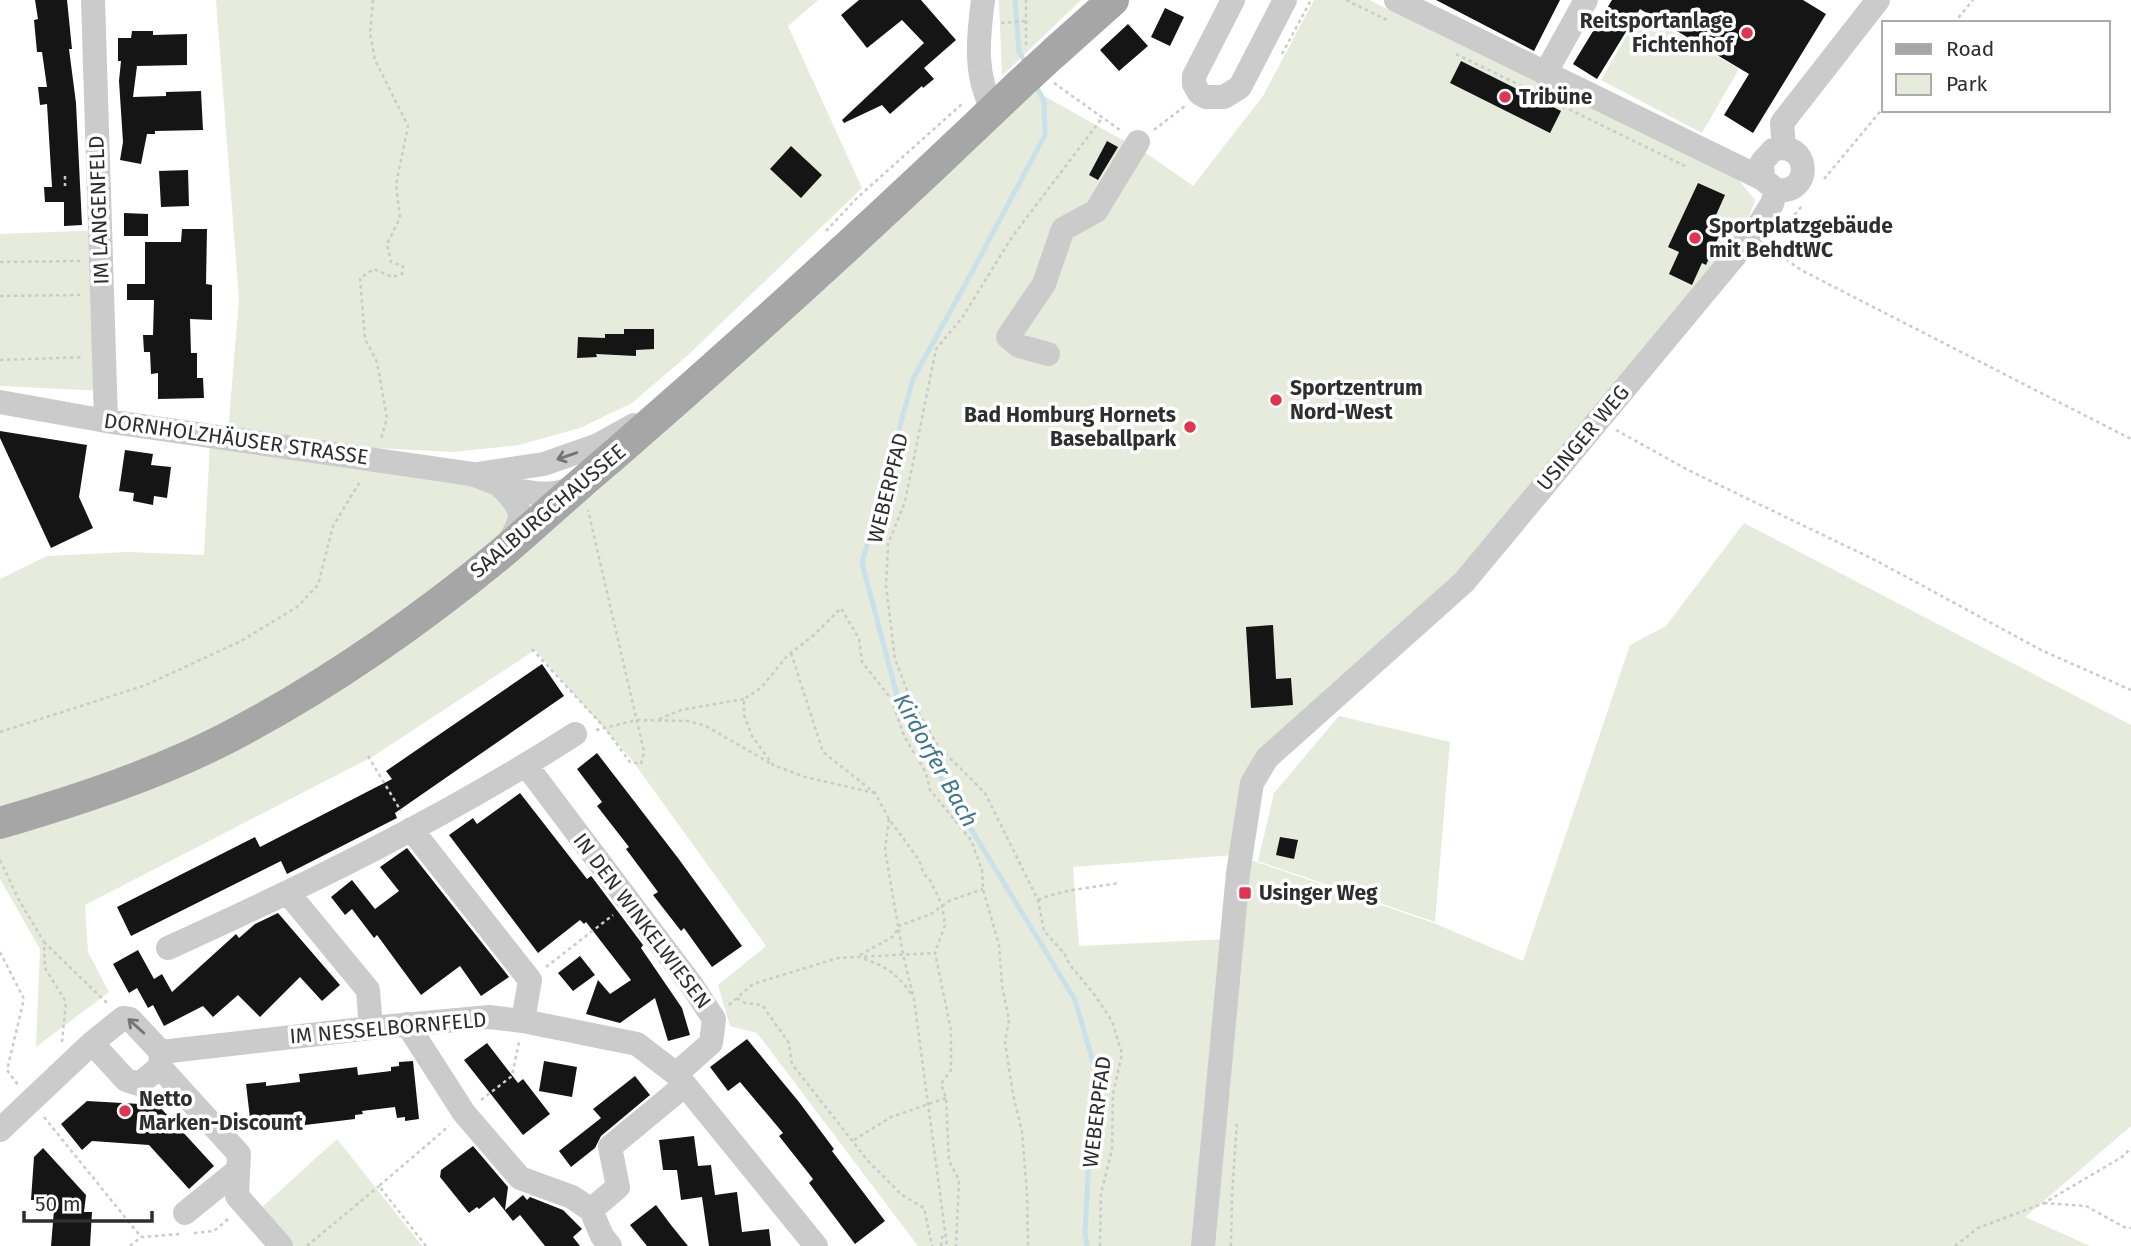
<svg xmlns="http://www.w3.org/2000/svg" width="2131" height="1246" font-family="'Fira Sans',sans-serif">
<rect width="100%" height="100%" fill="#fff"/>
<path fill="#e6ebdc" fill-rule="evenodd" d="M216 0H818L788 26 862 188 688 355 632 403 580 428 519 445 453 452 375 448 228 432 239 299Z
M999 0H1081L1002 76Z
M1314 0H1369L1738 179 1755 200 1747 222 1553 465 1432 604 1268 750 1234 854 1436 924 1523 961 1630 645 1666 626 1744 523 2131 725V1126L2025 1217 2090 1246H918L757 1033 730 1026 718 985 766 946 632 760 535 650 372 757 85 905 88 952 109 992 36 1047 40 949 0 879V834L99 805 593 495 1035 87 1044 96 1146 153 1193 186 1263 96ZM1234 855 1227 939 1079 946 1073 867Z
M1640 12 1739 69 1702 133 1601 80Z
M104 230 106 391 0 386V234Z
M210 443 473 483C501 497 513 505 504 538L325 667 225 726 86 784 0 810V579L47 556 128 552 204 555Z
M1339 716 1450 742 1435 922 1258 861 1274 793Z
M337 1139 422 1246H294L261 1208Z"/>
<g fill="none" stroke-linecap="round" stroke-linejoin="round">
<path stroke="#c9e1eb" stroke-width="5" d="M1015 0 1019 51 1027 66
M1035 84 1044 101 1045 135 972 272 913 379 862 563 899 703 953 799 1075 1000 1094 1065 1085 1233 1087 1246"/>
</g>
<path fill="#151515" d="M35 0H67L72 49H69L76 103 82 225 64 226V202H45L44 187H52L47 104 40 105 38 87H47L42 52H37L34 20 38 19Z
M859 0H921L956 40 924 68 934 79 923 88 922 86 890 114 882 105 844 123 842 120 924 43 902 20 867 48 841 15Z
M1436 0H1560L1534 51Z
M1612 0H1803L1826 14 1753 133 1724 115 1749 74 1640 9 1597 79 1573 64Z
M1165 8 1184 17 1170 46 1151 37Z
M1128 24 1148 46 1119 71 1100 50Z
M132 31H153V35L187 34V65L137 66 133 97 166 96V92L201 91 203 130 155 131V134H147L141 164 120 160 123 142 119 81 121 61H118V38H131Z
M1461 61 1561 111 1550 133 1450 83Z
M1107 141 1118 147 1098 180 1089 175Z
M791 146 822 175 801 198 770 169Z
M188 170 189 206 161 207 159 171Z
M1698 183 1725 195 1712 224 1722 229 1706 265 1702 263 1692 285 1669 274 1679 252 1668 247Z
M124 213 148 214V236H124Z
M182 229H207L206 284 212 285V320L190 319 191 353H197V378H203L204 398 158 399V373L151 374 150 352H144L143 335H153L154 300H127V284H145V242H181Z
M624 329H654V349L636 350V356L596 354 597 357 577 358 578 337 605 338V334H624Z
M0 431 87 445 79 497 93 528 51 548 0 438Z
M125 450 153 454 151 465 171 467 167 498 154 496 153 505 133 501 134 493 119 491Z
M1273 625 1276 679 1291 678 1293 705 1251 708 1246 627Z
M542 664 564 696 395 813 397 818 287 874 281 861 131 936 117 907 255 837 260 847 392 779 386 771Z
M597 753 678 858 742 946 712 967 684 928 681 931 653 895 658 892 626 849 629 847 597 806 602 802 577 769Z
M520 793 587 879 591 876 592 877 643 945 641 948 682 1008 690 1035 668 1041 655 998 620 1023 586 1014 598 980 610 994 631 980 586 922 584 924 580 920 538 953 449 835 473 818 477 824Z
M1280 837 1298 840 1294 859 1276 855Z
M407 848 509 977 481 996 460 966 421 995 377 935 374 938 352 909 345 915 331 897 352 880 375 909 399 891 380 867Z
M278 913 340 985 322 1001 300 977 260 1017 238 995 213 1017 203 1006 164 1026 153 1005 148 1008 137 988 129 993 113 964 138 950 154 979 162 974 172 992 236 934 239 938 255 924Z
M580 956 595 975 573 991 558 973Z
M747 1039 799 1102 834 1149 832 1151 885 1221 855 1244 809 1183 813 1179 779 1136 783 1133 740 1082 728 1091 710 1067Z
M487 1043 518 1083 523 1079 550 1114 523 1135 464 1060Z
M413 1061 419 1119 405 1121V1117L397 1118 395 1107 362 1111 363 1114 355 1115V1119L305 1125 304 1118 271 1122V1125L251 1127 246 1084 266 1082V1086L300 1082 299 1074 357 1067 358 1075 391 1071V1067L399 1066V1062Z
M544 1061 577 1067 572 1097 539 1091Z
M635 1076 650 1095 601 1136 595 1148 571 1167 559 1151 601 1118 593 1109Z
M87 1101 158 1105 214 1166 189 1189 149 1145 92 1141 82 1150 61 1124Z
M694 1136 698 1166 711 1165 715 1195 737 1192 742 1232 769 1229 771 1246H709L702 1197 681 1200 677 1170H663L659 1140Z
M473 1146 508 1187 505 1210 523 1195 527 1200 530 1197 563 1210 582 1229 573 1237 580 1246H545L520 1215 513 1221 494 1197 479 1209 477 1207 469 1213 440 1177 441 1170Z
M43 1148 86 1195 84 1212H92L90 1246H51L54 1210 50 1211V1200H31L34 1157Z
M656 1205 671 1225 688 1246H647L630 1225Z"/>
<g fill="none" stroke-linecap="round" stroke-linejoin="round">
<path stroke="#cbcbcb" stroke-width="2.5" stroke-dasharray="3.5 3.5" stroke-linecap="butt" d="M373 0 370 34 375 60 408 126 396 185 400 218 387 244 391 262 403 266 402 274 392 277 374 269 360 278 365 339 377 362 387 418 381 439
M1346 0 1387 20
M1001 23 1025 21
M1954 23 1973 0
M1026 45V0
M1282 54 1311 0
M1456 54 1685 166
M1054 83 1120 130
M1154 130 1185 106
M65 176V186
M1824 179 1884 107
M826 231 858 197 962 104
M1781 231 1802 206
M1769 247 1801 270 2131 439
M0 262 80 261
M0 296 80 295
M0 360 84 357
M1616 430 1688 470 1877 561 2041 650 2131 690
M532 649 605 728 630 762 641 764 644 752 588 510
M791 653 823 752 875 793 889 819 919 860 924 874 930 880 942 905 945 925 935 953 951 1030V1070L941 1084 946 1098 949 1161 959 1180 956 1246
M659 719 681 710 744 699
M596 730 637 720 688 721 706 726 770 763
M0 732 146 685 241 641 297 607 318 585 333 526 361 480
M368 756 401 811
M875 793 805 777 773 765 752 736 744 715V699L761 688 787 656 814 635 841 608 859 639 862 662 892 700 904 736 926 773 930 790 971 840 982 870 983 889 999 945 1002 986 1009 1020 1005 1042 1013 1094 1022 1132 1027 1193 1028 1246
M889 819 885 850 903 955 914 999 947 1246
M0 860 19 900 44 942 45 968 66 1002 62 1042
M1038 900C1063 889 1092 888 1118 883
M44 942 107 1003
M0 952 24 999 7 1070 18 1085
M860 955 894 936 899 926 931 914 949 901 983 889
M864 959C885 965 901 977 912 996
M546 967 613 915
M737 998 745 1003 762 1005 789 1043 792 1064 868 1161 902 1195 924 1208 932 1246
M729 1005 753 984 838 958 935 953
M481 1100 512 1076 519 1042
M44 1117 141 1237
M854 1140 891 1117 946 1098
M2044 1203 2086 1206 2124 1227 2131 1228
M194 1233 214 1231 228 1219
M130 1246 141 1237 180 1234
M307 1246 379 1186
M426 1246 379 1186 449 1126
M941 1246 943 1232
M1100 1246 1101 1193 1112 1150 1113 1094 1122 1054 1112 1021 1094 994 1070 965 1064 953 1044 931 1038 900 985 793 938 746 910 698 895 659 886 586 888 544 905 502 936 349 962 318 1012 237 1102 118
M1231 1246 1232 1195 1237 1121
M1955 1246 1978 1228 2044 1203 2122 1157 2131 1148"/>
<path stroke="#cbcbcb" stroke-width="24" d="M93 0 106 421
M983 0C978 38 974 76 993 110
M1233 0 1194 76V84L1199 93 1206 97H1224L1240 87 1285 0
M1396 0 1763 179 1776 190C1815 195 1809 138 1773 150L1762 162 1763 179
M1545 74 1586 0
M1784 148 1782 123 1878 0
M1048 354 1019 346 1008 337 1044 284 1063 229 1096 211 1138 142
M0 402 106 421 472 474C503 486 546 505 577 485
M477 474 544 464 598 445 634 425
M499 485C525 509 525 518 506 546
M526 765 691 984 714 1019 711 1043 676 1074
M411 829 530 980 523 1021
M288 893 368 990 371 1028
M168 948C307 885 446 817 575 734
M407 1024 464 1113 520 1178 572 1197 591 1210 602 1236 610 1246
M161 1052 371 1028 489 1017 523 1021 637 1044 676 1074 816 1246
M160 1067 239 1154 237 1196 281 1246
M0 1130 92 1043 123 1018 130 1019 161 1052 160 1067 139 1084 126 1080 92 1043
M591 1210 618 1187 610 1147 685 1085
M185 1213 238 1170
M1203 1246 1238 873 1252 783 1267 758 1464 582 1753 234 1772 204 1776 190"/>
<path stroke="#a6a6a6" stroke-width="32" d="M1056 51 1113 0
M0 823C78 800 155 775 227 738 325 687 418 622 503 552 540 520 576 487 614 455 752 335 888 211 1020 84"/>
<path stroke="#a6a6a6" stroke-width="32" d="M1020 84 1056 51"/>
</g>
<defs><path id="oneway-shaft" d="M-6 0H5M1.5-3L5.5 0L1.5 3" fill="none" stroke-width="1.6" stroke-linecap="round" stroke-linejoin="round" transform="scale(1.75)"/></defs>
<g stroke="#757575">
<use href="#oneway-shaft" transform="translate(567 456) rotate(161)"/>
<use href="#oneway-shaft" transform="translate(136 1026) rotate(-138)"/>
</g>
<g fill="#e23451" stroke="#fff" stroke-width="2.5">
<circle cx="1747" cy="33" r="7"/>
<circle cx="1505" cy="97" r="7"/>
<circle cx="1695" cy="238" r="7"/>
<circle cx="1276" cy="400" r="7"/>
<circle cx="1190" cy="427" r="7"/>
<rect x="1238" y="886" width="14" height="14" rx="3.5"/>
<circle cx="125" cy="1111" r="7"/>
</g>
<g text-anchor="middle" stroke-width="7" stroke-linejoin="round" paint-order="stroke">
<g font-size="21" font-weight="bold" fill="#2e2e2e" stroke="#fff" text-anchor="start">
<text x="1733" y="28" text-anchor="end">Reitsportanlage<tspan x="1733" dy="24">Fichtenhof</tspan></text>
<text x="1519" y="104">Tribüne</text>
<text x="1709" y="233">Sportplatzgebäude<tspan x="1709" dy="24">mit BehdtWC</tspan></text>
<text x="1290" y="395">Sportzentrum<tspan x="1290" dy="24">Nord-West</tspan></text>
<text x="1176" y="422" text-anchor="end">Bad Homburg Hornets<tspan x="1176" dy="24">Baseballpark</tspan></text>
<text x="1259" y="900">Usinger Weg</text>
<text x="139" y="1106">Netto<tspan x="139" dy="24">Marken-Discount</tspan></text>
</g>
<g font-size="21" fill="#2e2e2e" stroke="#fff">
<text transform="translate(99 210) rotate(-92)" y="7">IM LANGENFELD</text>
<text transform="translate(1583 438) rotate(-50)" y="7">USINGER WEG</text>
<text transform="translate(236 439) rotate(8)" y="7">DORNHOLZHÄUSER STRASSE</text>
<text transform="translate(888 488) rotate(-76)" y="7">WEBERPFAD</text>
<text transform="translate(548 511) rotate(-40)" y="7">SAALBURGCHAUSSEE</text>
<text transform="translate(642 921) rotate(53)" y="7">IN DEN WINKELWIESEN</text>
<text transform="translate(388 1028) rotate(-5)" y="7">IM NESSELBORNFELD</text>
<text transform="translate(1097 1112) rotate(-83)" y="7">WEBERPFAD</text>
</g>
<g font-size="23" font-style="italic" fill="#3e778f" stroke="#fff">
<text transform="translate(936 760) rotate(61)" y="8">Kirdorfer Bach</text>
</g>
</g>
<rect x="1882" y="21" width="228" height="91" fill="#ffffff" stroke="#ababab" stroke-width="2"/>
<rect x="1896" y="44" width="35" height="10" fill="#a6a6a6" stroke="#ababab" stroke-width="2"/>
<text x="1946" y="56" font-size="21" fill="#2e2e2e">Road</text>
<rect x="1896" y="74" width="35" height="21" fill="#e6ebdc" stroke="#ababab" stroke-width="2"/>
<text x="1946" y="91" font-size="21" fill="#2e2e2e">Park</text>
<path d="M24 1211v10h128v-10" fill="none" stroke="#2e2e2e" stroke-width="3.5"/>
<text x="35" y="1211" font-size="21" fill="#2e2e2e" stroke="#ffffff" stroke-width="5" paint-order="stroke">50 m</text>
</svg>
